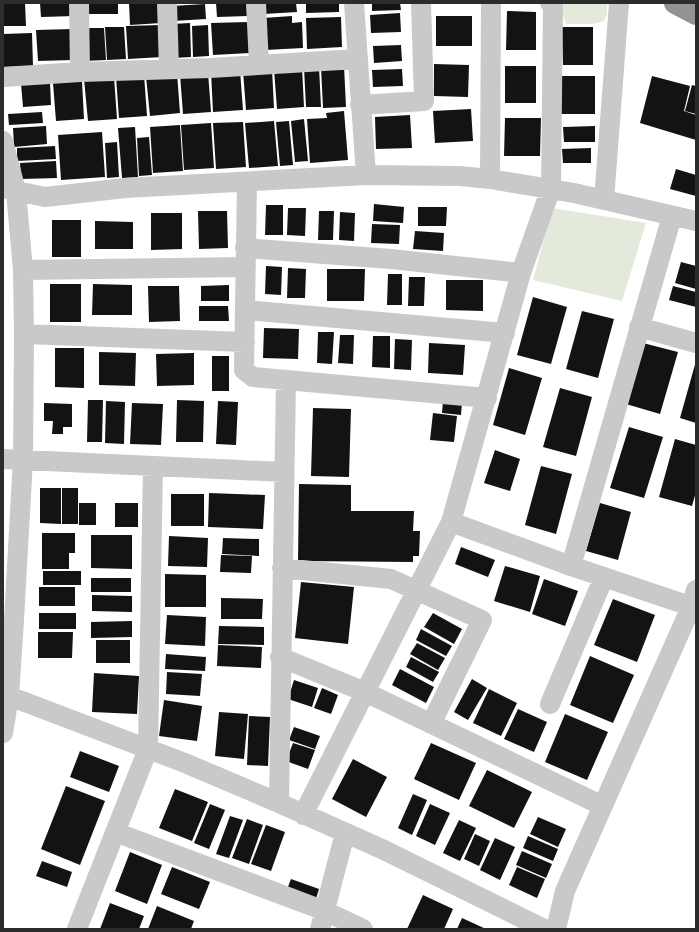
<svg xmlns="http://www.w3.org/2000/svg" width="699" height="932" font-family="'Source Sans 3',sans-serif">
<rect width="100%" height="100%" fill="#fff"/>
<path fill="#e3e9db" d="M559 3H607V14L604 21 593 24H566Z
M552 208 646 223 622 301 533 280Z"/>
<path fill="#131313" d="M3 3H25L26 26H3Z
M40 3H74L75 16 41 17Z
M88 3H118V14H88Z
M129 3H159L161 23 130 25Z
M216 3H248V16L217 17Z
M264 3H296L297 12 264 14Z
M306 3H339V12L306 13Z
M372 3H400L401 10 372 11Z
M205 4 206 19 173 21 172 6Z
M507 11 536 12V50H506Z
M400 13 401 32 371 33 370 15Z
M292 16V23L302 22 303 48 265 50 263 18Z
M436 16H472V46H436Z
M341 17 342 47 307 49 306 18Z
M248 22 250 53 213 55 211 23Z
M190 23 191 57 173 58 172 24Z
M161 25 162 57 128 59 126 26Z
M208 25 209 56 193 57 192 26Z
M105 27H124L126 59 107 60Z
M562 27H593V65H563Z
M82 28H104L106 60 84 61Z
M72 29 73 60 38 61 36 30Z
M32 33 33 66 3 67V34Z
M401 45 402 61 374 63 373 46Z
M434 64 469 65 468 97 434 96Z
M344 66 346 107 323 108 321 67Z
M505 66H536V103H505Z
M302 67 304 107 277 109 274 69Z
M319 67 321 107H306L304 68Z
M272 69 274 108 246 110 243 71Z
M402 69 403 86 373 87 372 70Z
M240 70 243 110 213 112 211 72Z
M208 72 211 112 183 114 180 74Z
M177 73 180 113 150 116 146 76Z
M144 75 147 116 119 118 116 77Z
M561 76H595V114H561Z
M652 76 690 86 684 111 696 115V140L640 123Z
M114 77 117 119 88 121 84 79Z
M82 81 84 119 56 121 53 83Z
M50 82 51 105 23 107 21 84Z
M692 85 696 86V114L685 111Z
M471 109 473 141 435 143 433 111Z
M344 111 348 160 310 163 307 119 327 118 326 113Z
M42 112 43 123 9 125 8 114Z
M410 115 412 148 376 149 375 117Z
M505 118H541L540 156H504Z
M304 119 308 161 295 162 291 121Z
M274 121 278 166 249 168 245 123Z
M289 121 293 165 280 166 276 122Z
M243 122 246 167 216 169 213 123Z
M211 123 214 168 184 170 181 125Z
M180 125 183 171 153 173 150 127Z
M46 126 47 144 14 147 13 128Z
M595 126V142H564L563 127Z
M135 127 138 177 122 178 118 128Z
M102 132 105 177 61 180 58 135Z
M149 137 152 175 139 176 137 138Z
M117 142 119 177 107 178 105 143Z
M55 146 56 159 17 161V148Z
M591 148V163H563L562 149Z
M56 161 57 178 21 179 20 163Z
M676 169 696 175V196L670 189Z
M374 204 404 207 403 223 373 221Z
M266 205H283V235H265Z
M418 207H447L446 226H418Z
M288 208H306L305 236 287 235Z
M198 211H227L228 248 199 249Z
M319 211H334L333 240H318Z
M340 212 355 213 354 241 339 240Z
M151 213H182V249L151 250Z
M52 220H81V257H52Z
M95 221 133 222V249H95Z
M372 224 400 225 399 244 371 243Z
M415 231 444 233 443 251 413 249Z
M681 262 696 266V289L675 283Z
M266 266 282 267 281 295 265 294Z
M288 268 306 269 305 298H287Z
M327 269H365L364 301H327Z
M388 274H402V305H387Z
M409 277H425L424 306H408Z
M446 280H483V311L446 310Z
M50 284H81V322H50Z
M93 284 132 285V315H92Z
M229 285V301H201V286Z
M148 286H179L180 321 149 322Z
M673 286 696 292V307L669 300Z
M533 297 567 307 551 364 517 355Z
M199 306H228L229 321H199Z
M582 311 614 319 598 378 566 369Z
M264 328 299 329 298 359 263 358Z
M318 332H334L332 364 317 363Z
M340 335H354L353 364 338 363Z
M373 336H390V368L372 367Z
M395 339 412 340 411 370 394 369Z
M429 343 465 345 463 375 428 373Z
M643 343 678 352 660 414 626 404Z
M55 348H84V388L55 387Z
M99 352 136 353 135 386 99 385Z
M194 353V385L157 386 156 354Z
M212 356H229V391H212Z
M696 361V423L680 418Z
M509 368 542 378 525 435 493 425Z
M560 388 592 397 576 456 543 447Z
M88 400H103L102 442H87Z
M177 400 204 401 203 442H176Z
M106 401 125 402 124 444 105 443Z
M218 401 238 402 236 445 216 444Z
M443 401 462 403 461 415 442 413Z
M44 403 72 404V427H63V434H52L53 421H44Z
M132 403 163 404 161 445 130 444Z
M313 408 351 409 349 477 311 476Z
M433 413 457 416 454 442 430 440Z
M629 427 663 437 644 498 610 488Z
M675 439 696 445V492L692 506 659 497Z
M495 450 520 459 510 491 484 483Z
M541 466 572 474 556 534 525 525Z
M299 484 351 485V511H414L413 531H420L419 556H413V562L298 561Z
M40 488H61V524L40 523Z
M62 488H78V524H62Z
M209 493 265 495 263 529 208 527Z
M171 494H204V526H171Z
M79 503H96V525H79Z
M115 503H138V527H115Z
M600 503 631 512 618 560 586 551Z
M42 533H75V553H69V569H42Z
M91 535H132V569L91 568Z
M169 536 208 538 207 567 168 566Z
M223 538 259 539V556L222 554Z
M461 547 495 560 488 577 455 564Z
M221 555 252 556 251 573 220 572Z
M505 566 540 576 530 612 494 601Z
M43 571H81V585H43Z
M165 574 206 575V607H165Z
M91 578H131V592H91Z
M544 579 578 591 565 626 532 614Z
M301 582 354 587 348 644 295 638Z
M39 587H75V606H39Z
M92 595 132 596V612L92 611Z
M221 598 263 599 262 619H221Z
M613 599 655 615 637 662 594 645Z
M39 613H76V629H39Z
M433 613 462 629 454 644 424 627Z
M167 615 206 617 205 646 165 644Z
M132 621V637L91 638V622Z
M219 626 264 627V645L218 644Z
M421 629 452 646 446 656 416 640Z
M38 632H73L72 658H38Z
M96 640H130V663H96Z
M417 643 445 658 438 670 410 654Z
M218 645 262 647 261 668 217 666Z
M166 654 206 657 205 671 165 669Z
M590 656 634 675 613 723 570 705Z
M411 657 439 672 433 682 406 667Z
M400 669 434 687 426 703 392 685Z
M167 672 202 674 200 696 166 694Z
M94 673 139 676 137 714 92 712Z
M472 679 487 688 468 720 454 712Z
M294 680 318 688 312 707 288 699Z
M322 688 338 695 331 714 314 708Z
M489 689 517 703 501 736 473 723Z
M164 700 202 706 197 741 159 736Z
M518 709 547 722 534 752 504 739Z
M219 712 248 714 244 759 215 756Z
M565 714 608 732 587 780 545 762Z
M249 716 270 717 268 766 247 765Z
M294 727 320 736 315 749 289 740Z
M293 743 315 750 308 769 286 761Z
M431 743 476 763 459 800 414 779Z
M80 751 119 766 109 792 70 777Z
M353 759 387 777 366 817 332 799Z
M487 770 532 792 514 828 469 806Z
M66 786 105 801 80 865 41 849Z
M175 789 208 802 192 841 159 828Z
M413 794 427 800 412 835 398 828Z
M210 804 225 810 209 849 194 843Z
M430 804 450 813 435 845 416 836Z
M230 816 243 820 229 858 216 854Z
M538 817 566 829 558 847 530 834Z
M247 819 263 825 249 864 232 858Z
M459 820 476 828 460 861 443 853Z
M266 825 285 832 271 871 251 864Z
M475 834 490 841 479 866 464 859Z
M528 836 558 849 553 861 523 848Z
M495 838 515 847 500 880 480 870Z
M522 851 552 864 546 878 516 865Z
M130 852 162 865 147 904 115 891Z
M42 861 72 872 67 887 36 876Z
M172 867 210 882 199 909 161 894Z
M517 867 545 879 537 898 509 885Z
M291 879 319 889 315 902 286 892Z
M423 895 453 909 444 929H407Z
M110 903 144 916 139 929H100Z
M157 906 194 921 191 929H148Z
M462 918 486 929H457Z"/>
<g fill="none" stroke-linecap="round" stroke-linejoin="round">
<path stroke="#c9c9c9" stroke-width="20" d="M79 3 80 72 210 68 357 59
M167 3 169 69
M256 3 259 65
M354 3 366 175
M3 77 80 72
M360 105 424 101 421 3
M3 141 16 191 23 270 24 334 23 459 14 620 9 696 3 733
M490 179 491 3
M247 183 244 370 253 377 286 380 487 398
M3 188 45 197 125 188 366 175 460 176 490 179 574 193 696 221
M604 200 619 3
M245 248 391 259 521 273
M23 270 246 267
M246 310 505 333
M639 327 696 343
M24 334 245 342
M3 459 284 472
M451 522 571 566 672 216
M571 566 696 608
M282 568 391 579 482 620 431 724
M280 657 365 692 603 806
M3 695 9 696 185 763 279 803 384 850 544 929
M550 704 604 577
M279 803 286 380
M303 815 451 522 521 273 551 188 553 4 550 3
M115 832 325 911 363 929
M77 929 148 749 153 466
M320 929 345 833
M556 929 565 891 691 607 696 590"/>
<path stroke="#939393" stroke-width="22" d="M675 3 696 14"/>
</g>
<rect width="699" height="932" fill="none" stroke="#2c2c2c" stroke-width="8"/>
</svg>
